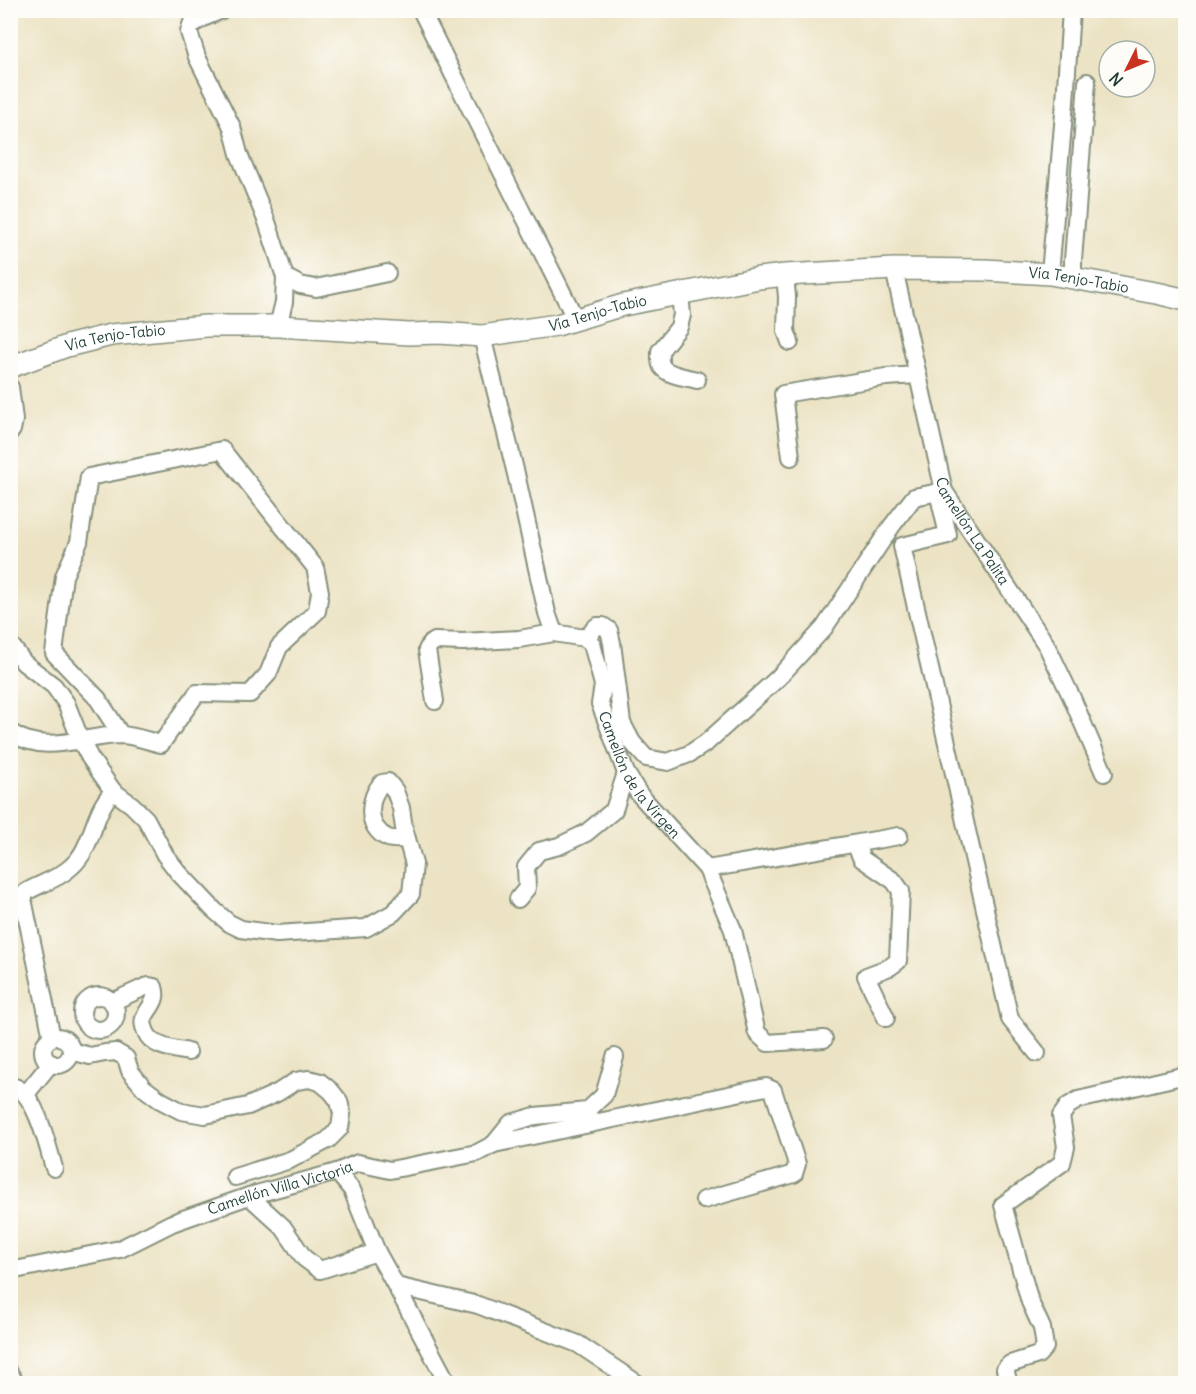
<svg xmlns="http://www.w3.org/2000/svg" width="1196" height="1394" font-family="Delius,sans-serif">
<rect width="100%" height="100%" fill="#fdfcf7"/>
<filter id="ink" filterUnits="userSpaceOnUse"><feTurbulence type="fractalNoise" baseFrequency=".0167" numOctaves="2"/><feDisplacementMap in="SourceGraphic" scale="12" xChannelSelector="R" yChannelSelector="G"/><feConvolveMatrix kernelMatrix="1 2 1 2 8 2 1 2 1" color-interpolation-filters="sRGB"/></filter>
<filter id="wash" filterUnits="userSpaceOnUse"><feTurbulence type="fractalNoise" baseFrequency=".008" numOctaves="4" result="noise"/><feDisplacementMap in="SourceGraphic" scale="24" xChannelSelector="R" yChannelSelector="G"/><feGaussianBlur stdDeviation="1.35" result="paint"/><feColorMatrix in="noise" values="0 0 0 0 0 0 0 0 0 0 0 0 0 0 0 0 0 1.4 0 .05"/><feComposite in="paint" operator="in"/></filter>
<g filter="url(#wash)">
<rect width="100%" height="100%" fill="#ece3c4"/>
</g>
<g filter="url(#ink)">
<g fill="none" stroke-linecap="round" stroke-linejoin="round">
<g stroke="#86907c" stroke-width="20">
<g id="minor">
<path d="M222 10 203 18 191 25 189 32 197 57 232 127 239 154 267 222 285 277 284 302 278 326"/>
<path d="M421 10 576 320"/>
<path id="s1" d="M894 269 944 491 1047 646 1072 698 1104 773"/>
<path d="M1050 274 1065 102 1071 10"/>
<path d="M785 275 787 297 786 331 790 342"/>
<path d="M285 277 300 285 316 288 387 273"/>
<path d="M1073 278V260L1087 82"/>
<path d="M680 293 682 315 679 327 660 351C660 356 659 362 662 367 669 376 686 377 697 380"/>
<path d="M482 336 516 474 547 613 554 633"/>
<path d="M10 387 14 420 12 430"/>
<path d="M791 457 783 394 886 377 918 375"/>
<path d="M938 492 948 535 902 546 1010 1019 1037 1053"/>
<path d="M585 638 597 626H603L609 630 612 643 622 723 632 742 646 758 668 762 689 754 706 743 778 678 824 628 891 527 914 497 944 491"/>
<path d="M10 644 24 663 54 686 66 703 81 741 90 758 113 791 132 805 146 819 165 855 178 872 214 910 229 923 241 929 277 934 366 928 393 913 411 894 414 864 404 828 401 808 395 791 388 782 382 783C368 798 365 828 388 838 393 840 401 839 407 839"/>
<path id="s2" d="M435 701 427 650 430 644 435 641 463 642 519 639 554 633 585 638 592 644 603 685 600 704 626 773 639 794 707 869 733 930 757 1033 768 1043 824 1039"/>
<path d="M10 732C45 756 82 736 120 735 133 735 148 741 161 744L197 693 250 694 268 674 279 647 317 611 320 592 315 567 222 450 89 477 79 542 64 576 54 653 98 699 121 735"/>
<path d="M855 844 862 859 894 881 901 891 898 961 890 967 866 976 886 1018"/>
<path d="M707 869 899 836"/>
<path d="M518 899 527 888 526 867 539 851 559 846 586 833 614 810 626 773"/>
<circle cx="99" cy="1013" r="17"/>
<path d="M112 1002 145 987 149 986 154 987C158 999 152 1004 146 1014 142 1021 143 1025 146 1032 152 1047 173 1049 188 1052"/>
<circle cx="57" cy="1051" r="14"/>
<path d="M52 1038 23 899 26 892C41 883 59 879 72 866 89 851 92 826 102 807 105 801 109 796 113 791"/>
<path d="M71 1051 90 1056 105 1053 116 1052 126 1058 130 1071 144 1088 160 1100 181 1111 205 1115 248 1106 277 1093 296 1081 309 1079 320 1082 331 1091 339 1101 342 1114 340 1128 328 1140 290 1160 235 1177"/>
<path d="M10 1086C35 1087 48 1148 54 1168"/>
<path d="M26 1094 51 1063"/>
<path d="M494 1144 766 1087 773 1090 797 1164 794 1174 704 1200"/>
<path d="M337 1172 352 1190 377 1252 396 1286 448 1384"/>
<path d="M249 1196 283 1227 304 1258 320 1270 377 1252"/>
<path id="s3" d="M10 1271 120 1249 172 1223 249 1196 337 1172 358 1163 390 1170 477 1153 494 1144 511 1123 535 1116 587 1111 604 1095 615 1057"/>
<path d="M396 1286 478 1305 578 1344 638 1384"/>
<path d="M10 1374 16 1384"/>
<path d="M1009 1384 1005 1369 1010 1364 1038 1355 1045 1347 1042 1328 1030 1302 1003 1205 1062 1163 1066 1147 1061 1116 1068 1106 1078 1100 1186 1075"/>
</g>
</g>
<g stroke="#86907c" stroke-width="24">
<g id="major">
<path id="s4" d="M10 367 67 346 111 335 206 326H278L409 334 439 333 482 336 557 325 623 305 759 278 785 275 894 269 985 270 1050 274 1161 294 1186 300"/>
</g>
</g>
<use href="#minor" stroke="#fff" stroke-width="16"/>
<use href="#major" stroke="#fff" stroke-width="21"/>
</g>
</g>
<g text-anchor="middle" stroke-width="4.5" stroke-linejoin="round" paint-order="stroke">
<g font-size="15" fill="#1f3d34" stroke="#fdfcf7">
<text dy="5" stroke="none"><textPath href="#s4" startOffset="1082">Vía Tenjo-Tabio</textPath></text>
<text dy="5" stroke="none"><textPath href="#s4" startOffset="596">Vía Tenjo-Tabio</textPath></text>
<text dy="5" stroke="none"><textPath href="#s4" startOffset="110">Vía Tenjo-Tabio</textPath></text>
<text dy="5" stroke="none"><textPath href="#s1" startOffset="276">Camellón La Palita</textPath></text>
<text dy="5" stroke="none"><textPath href="#s2" startOffset="368">Camellón de la Virgen</textPath></text>
<text dy="5" stroke="none"><textPath href="#s3" startOffset="284">Camellón Villa Victoria</textPath></text>
</g>
</g>
<rect width="1196" height="1394" fill="none" stroke="#fdfcf7" stroke-width="36"/>
<g transform="translate(1127 69) rotate(227)"><circle r="28" fill="#fdfcf7" stroke="#a4b0a9" stroke-width="1.5"/>
<path d="M0-4.5L10 22L0 15L-10 22Z" fill="#c8321e"/>
<text y="-9" font-size="16" font-weight="bold" text-anchor="middle" fill="#1f3d34">N</text>
</g>
</svg>
